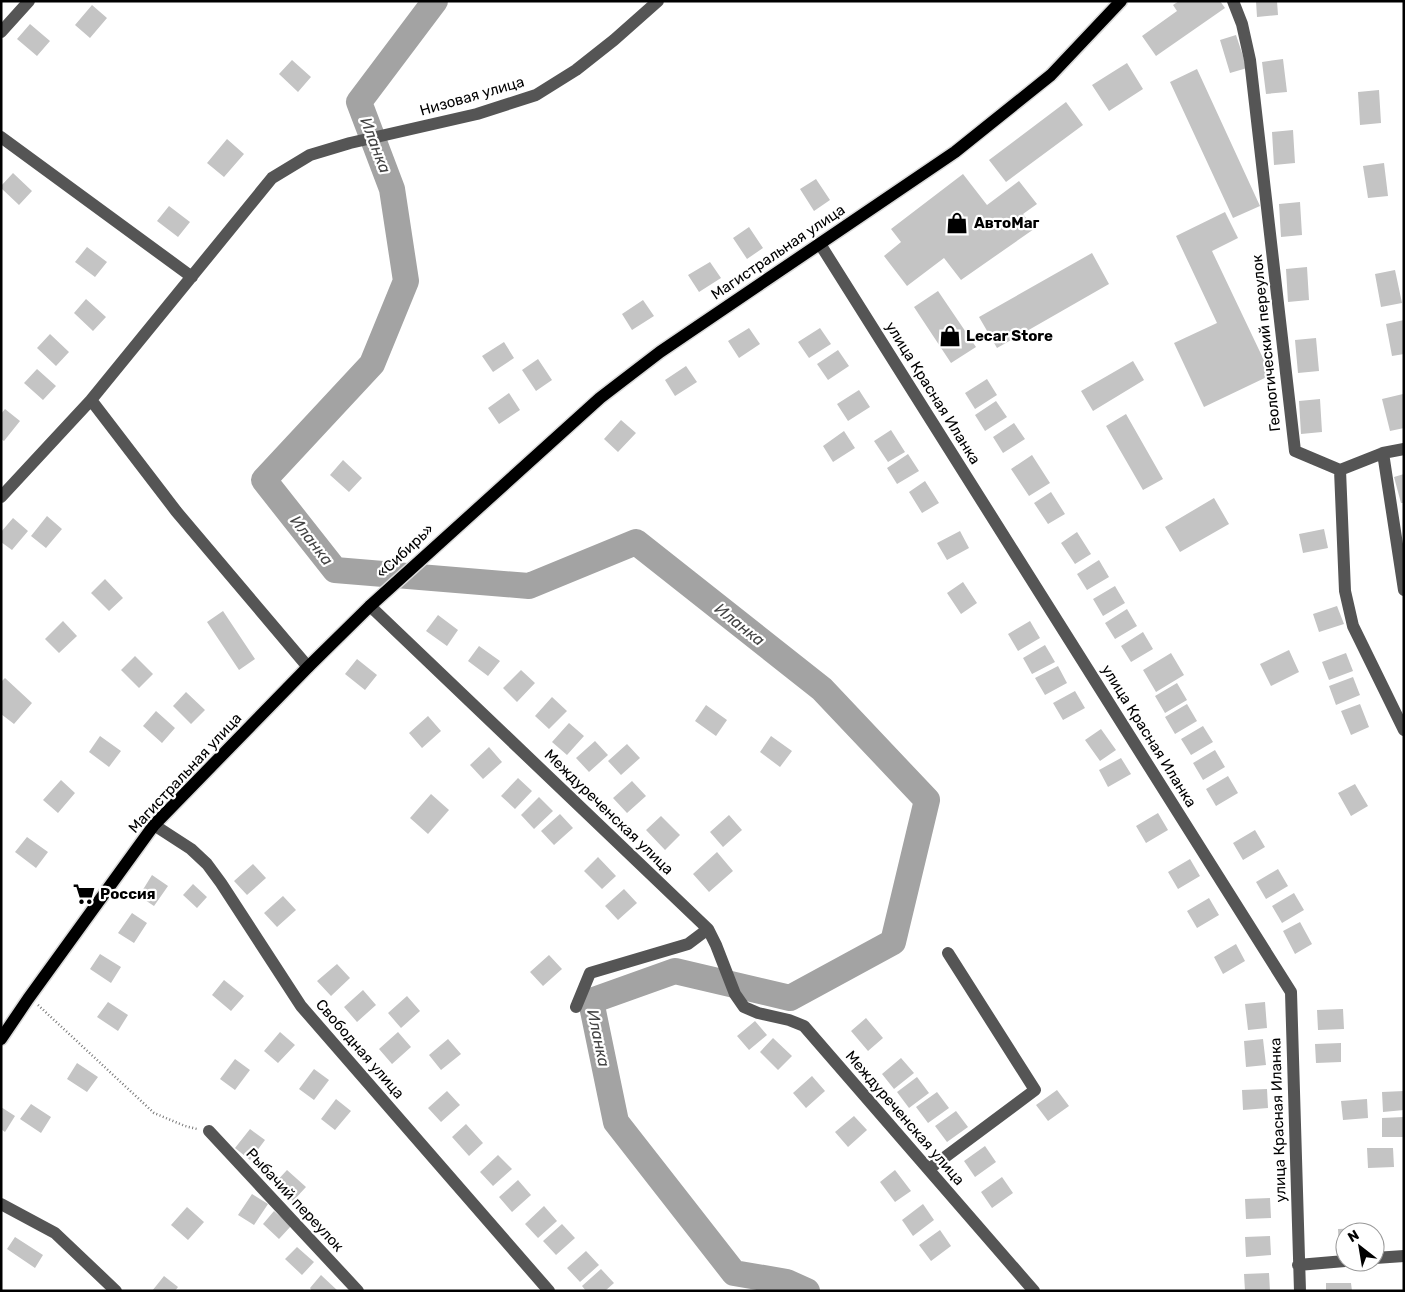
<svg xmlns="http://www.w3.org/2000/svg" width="1405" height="1292" font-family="Rubik,sans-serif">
<rect width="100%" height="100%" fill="#fff"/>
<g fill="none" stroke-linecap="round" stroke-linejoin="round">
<path stroke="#a3a3a3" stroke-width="26" d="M435 1 359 102 392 189 406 281 372 364 264 480 335 570 529 586 636 542 822 689 927 800 893 942 790 998 675 971 591 1001 616 1122 734 1273 787 1282 807 1291"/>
</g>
<path fill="#c4c4c4" d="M1179 1H1220L1225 8 1156 56 1142 36 1177 11 1173 5Z
M1256 1H1277L1278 15 1257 17Z
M92 5 107 18 90 38 75 25Z
M30 24 50 41 37 56 17 39Z
M1236 35 1247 68 1230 73 1220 40Z
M1283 59 1287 92 1266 94 1262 62Z
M292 60 311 77 298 92 279 74Z
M1127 63 1143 89 1109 111 1092 85Z
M1197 69 1260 206 1233 218 1170 82Z
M1379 90 1381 123 1360 125 1358 92Z
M1066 102 1083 125 1006 182 989 160Z
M1293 130 1295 163 1274 165 1272 132Z
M227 139 244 154 224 177 207 163Z
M1384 163 1388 196 1368 198 1363 166Z
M13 173 32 191 19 205 1 188V186Z
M963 174 987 205 1019 181 1037 204 1023 214 1034 229 961 280 944 258 907 286 884 256 901 242 891 229Z
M816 179 830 200 814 211 800 189Z
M1300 202 1302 235 1281 237 1279 204Z
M169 206 190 222 178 237 157 221Z
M1225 212 1238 238 1212 251 1271 375 1204 407 1174 343 1217 323 1176 236Z
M749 227 763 248 747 259 733 238Z
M87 247 107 262 95 277 75 262Z
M1092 253 1109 284 997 348 979 317Z
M710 262 721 278 699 292 688 275Z
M1307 267 1309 300 1288 302 1286 269Z
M1395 270 1402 303 1381 307 1375 274Z
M938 291 976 347 951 363 914 307Z
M86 299 106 317 93 331 74 313Z
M643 300 654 316 632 330 622 314Z
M1404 320V354L1392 356 1386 324Z
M749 328 760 344 739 358 728 341Z
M820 328 831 344 809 358 798 342Z
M50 334 69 352 56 366 37 348Z
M1316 338 1319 371 1298 373 1295 340Z
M504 342 514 358 493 372 482 356Z
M838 350 849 366 828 380 817 364Z
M538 359 552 380 536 391 522 370Z
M1133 361 1144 380 1093 411 1081 391Z
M686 366 697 382 675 396 665 380Z
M37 369 56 386 43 400 24 383Z
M987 379 997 395 975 409 965 393Z
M859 390 870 407 848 421 837 404Z
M509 393 520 410 499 424 488 408Z
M1403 394 1404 399V428L1390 431 1382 399Z
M1320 399 1322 432 1301 434 1299 401Z
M996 401 1007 417 985 431 975 415Z
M5 409 20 421 4 441 1 439V414Z
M1126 414 1163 479 1143 490 1106 426Z
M621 420 636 433 618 452 604 439Z
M1014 423 1025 439 1003 453 993 437Z
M891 430 905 452 888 462 874 441Z
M844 431 855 448 833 462 823 446Z
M908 454 919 471 897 484 887 468Z
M1032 455 1050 483 1029 496 1011 469Z
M343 460 362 478 349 492 330 475Z
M1404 474V503H1401L1394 477Z
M925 481 939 503 922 513 909 492Z
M1051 492 1065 514 1048 524 1034 503Z
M1214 498 1229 524 1180 552 1165 527Z
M47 516 62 529 46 548 31 536Z
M13 518 28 531 12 550 1 542V532Z
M1324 529 1328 548 1303 553 1299 534Z
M960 531 969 548 947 560 937 543Z
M1077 532 1091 554 1075 564 1061 543Z
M1099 560 1109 577 1087 590 1077 574Z
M105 579 123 598 109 611 91 593Z
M963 582 977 603 961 614 947 593Z
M1115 586 1125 603 1103 616 1093 599Z
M1337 606 1344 624 1319 632 1313 614Z
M1127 609 1137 626 1115 639 1105 623Z
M223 611 255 659 239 670 207 622Z
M438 615 458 630 447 646 426 631Z
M63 621 77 636 59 653 45 639Z
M1030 621 1040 638 1018 651 1008 634Z
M1143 632 1153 649 1131 662 1121 646Z
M1045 645 1055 662 1032 674 1023 658Z
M479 646 500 661 488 676 468 661Z
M1289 650 1299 672 1271 686 1260 664Z
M1171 653 1184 675 1156 692 1143 670Z
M1346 653 1353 671 1329 680 1322 662Z
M135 656 153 674 139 688 121 670Z
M357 659 377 675 365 690 345 674Z
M1058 666 1067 683 1045 695 1035 678Z
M521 670 535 683 517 702 503 688Z
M1353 677 1360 695 1336 705 1329 686Z
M5 678 32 703 14 724 1 714V682Z
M1177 683 1187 700 1165 713 1155 696Z
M1075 691 1085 708 1063 720 1053 703Z
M186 692 205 710 191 724 173 706Z
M552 697 567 711 549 729 535 716Z
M1187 704 1197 721 1175 734 1165 717Z
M1360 704 1369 727 1351 735 1341 711Z
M706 705 727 720 716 736 695 721Z
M156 711 175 728 162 743 143 726Z
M428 716 441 731 422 748 409 733Z
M569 723 584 736 567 755 552 742Z
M1203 726 1213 742 1191 755 1181 739Z
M1101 729 1116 750 1100 761 1085 740Z
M100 736 121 751 109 767 89 752Z
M771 736 792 751 780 767 760 752Z
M595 741 608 755 589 772 576 758Z
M627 744 640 758 621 775 608 761Z
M489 747 502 762 483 779 470 765Z
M1215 750 1225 767 1203 780 1193 763Z
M1121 758 1131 774 1108 787 1099 770Z
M1228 776 1238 793 1216 806 1206 789Z
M518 778 532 791 515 809 501 796Z
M61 780 75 793 58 813 43 800Z
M632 781 646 796 627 813 613 798Z
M1355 784 1368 806 1351 816 1338 793Z
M431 794 449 810 428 834 410 818Z
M539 797 553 811 534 829 521 815Z
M1158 813 1168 830 1146 843 1136 826Z
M560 814 573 828 554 845 541 831Z
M729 815 742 830 723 847 710 832Z
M661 816 680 835 665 850 646 830Z
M1255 830 1265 847 1243 860 1233 843Z
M27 837 48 852 36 868 15 852Z
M717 852 733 871 709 892 693 874Z
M598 857 616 876 602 889 584 871Z
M1190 859 1200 876 1178 889 1168 872Z
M253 864 266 878 247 895 234 881Z
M1278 869 1288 886 1266 899 1256 882Z
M152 875 168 886 154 906 139 896Z
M193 884 207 897 197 908 183 895Z
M624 889 637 903 618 920 605 906Z
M1294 893 1304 910 1282 923 1272 906Z
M283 896 296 910 277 927 264 913Z
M1209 898 1219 915 1197 928 1187 911Z
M132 913 147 923 134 943 118 933Z
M1300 922 1312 944 1295 954 1283 931Z
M1236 944 1245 961 1223 974 1214 957Z
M100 954 121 967 111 983 90 969Z
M549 955 562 969 543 986 530 972Z
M337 964 350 978 331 996 317 981Z
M224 980 244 996 231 1011 212 995Z
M363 990 376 1005 357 1022 344 1007Z
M407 996 420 1011 401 1028 388 1013Z
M108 1002 128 1015 118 1031 97 1017Z
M1265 1002 1267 1028 1248 1030 1245 1004Z
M1343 1009 1344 1029 1318 1030 1317 1010Z
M866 1018 883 1038 868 1051 851 1031Z
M755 1021 767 1035 749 1050 737 1036Z
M280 1032 295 1045 278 1063 264 1051Z
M398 1032 411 1047 392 1064 379 1049Z
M773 1038 792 1056 778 1070 760 1052Z
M448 1039 461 1054 441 1070 429 1055Z
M1263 1039 1266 1065 1246 1067 1244 1041Z
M1341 1043V1062L1316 1063 1315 1044Z
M901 1058 914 1073 894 1089 882 1074Z
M235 1059 250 1070 235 1090 220 1079Z
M77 1063 98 1077 87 1092 67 1079Z
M314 1069 329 1080 314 1100 299 1089Z
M812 1076 825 1091 806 1108 793 1093Z
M917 1077 929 1093 909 1108 897 1092Z
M1267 1089 1268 1108 1243 1110 1242 1090Z
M1057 1090 1069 1106 1048 1121 1036 1105Z
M447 1091 460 1105 441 1122 428 1108Z
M1404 1091V1110L1383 1112 1382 1092Z
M937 1092 949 1108 928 1123 916 1107Z
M336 1099 351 1111 335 1130 321 1119Z
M1367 1099 1368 1118 1343 1120 1341 1101Z
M31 1104 51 1117 41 1133 20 1119Z
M1 1107 15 1116 5 1132 1 1129Z
M956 1111 968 1127 947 1142 935 1126Z
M854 1116 867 1130 848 1147 835 1132Z
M1404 1117V1137H1382V1118Z
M466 1124 483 1143 469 1156 452 1137Z
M250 1129 265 1140 250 1160 235 1148Z
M985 1146 996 1162 975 1177 964 1161Z
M1367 1148H1393L1394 1167 1368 1168Z
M498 1155 512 1169 493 1186 480 1172Z
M287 1170 306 1187 293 1201 274 1184Z
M895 1170 911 1191 895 1202 880 1182Z
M1002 1177 1013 1193 992 1208 981 1192Z
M518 1180 531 1195 512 1212 499 1197Z
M252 1194 268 1204 254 1225 238 1215Z
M1270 1198 1271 1218 1246 1219 1245 1199Z
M923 1204 934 1220 913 1236 902 1220Z
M544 1206 557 1221 538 1238 525 1224Z
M187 1207 204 1222 188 1240 171 1225Z
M274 1211 291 1226 279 1239 263 1224Z
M562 1224 575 1238 556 1255 543 1241Z
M1364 1228V1232H1345V1248L1339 1249 1338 1229Z
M940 1230 951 1246 931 1261 919 1245Z
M1270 1236 1271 1255 1246 1257 1245 1237Z
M15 1237 43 1255 35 1268 7 1249Z
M297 1247 314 1262 302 1275 285 1259Z
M586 1251 599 1265 580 1282 567 1268Z
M601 1269 614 1283 605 1291H586L582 1286Z
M1269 1273 1270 1291H1245L1244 1274Z
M321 1275 338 1291H312L310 1288Z
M164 1276 178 1287 175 1291H152Z
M1326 1283H1351L1352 1291H1326Z"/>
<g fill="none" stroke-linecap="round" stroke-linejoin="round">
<g stroke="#dbdbdb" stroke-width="15">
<path id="major" d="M1 1039 28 999 154 825 308 667 370 606 600 398 660 352 955 152 1051 75 1121 1"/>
</g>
<path stroke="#777" stroke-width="2.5" stroke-dasharray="1 2.5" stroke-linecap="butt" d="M38 1005 154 1113 185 1126 197 1129"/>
<path stroke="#555" stroke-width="12" d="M1233 1 1242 24 1250 60 1295 451 1340 470 1383 453 1404 590
M1 32 29 1
M1 137 192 277
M820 244 1291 992 1300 1291
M1383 453 1404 449
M1340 470 1345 591 1353 626 1404 730
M1 497 91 400
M370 606 708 929 688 944 590 973 576 1007
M308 667 176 511 91 400 272 178 310 155 350 143 477 114 536 95 576 70 614 40 658 1
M154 825 191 849 207 864 221 883 301 1006 549 1291
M708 929 716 945 735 994 744 1007 758 1013 789 1020 804 1026 1034 1291
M209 1131 358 1291
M929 1169 1035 1090 948 953
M1 1204 55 1233 116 1291
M1375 1258 1404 1256
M1298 1265 1345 1261"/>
<use href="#major" stroke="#000" stroke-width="12"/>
</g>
<defs>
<g id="shop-bare" transform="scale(1.725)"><path d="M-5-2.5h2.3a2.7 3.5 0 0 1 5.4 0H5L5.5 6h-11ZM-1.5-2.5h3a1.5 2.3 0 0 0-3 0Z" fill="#000" stroke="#fff" stroke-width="2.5" paint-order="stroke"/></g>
<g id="supermarket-bare" transform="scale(1.725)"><path d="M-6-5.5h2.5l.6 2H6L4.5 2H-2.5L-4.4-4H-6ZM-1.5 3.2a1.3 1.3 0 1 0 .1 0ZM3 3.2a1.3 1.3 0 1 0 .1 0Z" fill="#000" stroke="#fff" stroke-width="2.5" paint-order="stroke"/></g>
</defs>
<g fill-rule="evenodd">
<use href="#shop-bare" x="957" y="223"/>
<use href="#shop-bare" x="950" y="336"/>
<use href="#supermarket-bare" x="84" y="894"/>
</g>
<g text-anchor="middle" stroke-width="4.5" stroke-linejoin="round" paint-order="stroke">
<g font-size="15" fill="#000" stroke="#fff">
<text transform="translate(472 96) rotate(-16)" y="5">Низовая улица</text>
<text transform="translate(778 252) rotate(-34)" y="5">Магистральная улица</text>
<text transform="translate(1266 343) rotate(-96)" y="5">Геологический переулок</text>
<text transform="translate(933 393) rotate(58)" y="5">улица Красная Иланка</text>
<text transform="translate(405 551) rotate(-43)" y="5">«Сибирь»</text>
<text transform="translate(1149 736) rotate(58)" y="5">улица Красная Иланка</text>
<text transform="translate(185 773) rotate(-47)" y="5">Магистральная улица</text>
<text transform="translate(609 812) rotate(44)" y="5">Междуреченская улица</text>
<text transform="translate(360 1049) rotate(49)" y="5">Свободная улица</text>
<text transform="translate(905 1118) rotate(49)" y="5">Междуреченская улица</text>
<text transform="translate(1278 1120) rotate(-92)" y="5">улица Красная Иланка</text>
<text transform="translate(295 1200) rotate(47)" y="5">Рыбачий переулок</text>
</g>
<g font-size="15" font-weight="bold" fill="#000" stroke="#fff" text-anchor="start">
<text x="974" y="228">АвтоМаг</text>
<text x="966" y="341">Lecar Store</text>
<text x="100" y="899">Россия</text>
</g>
<g font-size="16" font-style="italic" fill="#444" stroke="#fff">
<text transform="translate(376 145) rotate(69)" y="6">Иланка</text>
<text transform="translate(312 540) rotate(52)" y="6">Иланка</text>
<text transform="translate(740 624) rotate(38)" y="6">Иланка</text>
<text transform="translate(599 1038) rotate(78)" y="6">Иланка</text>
</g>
</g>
<rect width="1405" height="1292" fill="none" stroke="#000000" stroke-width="5"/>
<g transform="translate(1360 1247) rotate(329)"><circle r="24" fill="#ffffff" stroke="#999999"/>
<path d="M0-4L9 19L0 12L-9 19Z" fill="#000000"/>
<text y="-8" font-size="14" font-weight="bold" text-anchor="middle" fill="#000000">N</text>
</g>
</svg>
